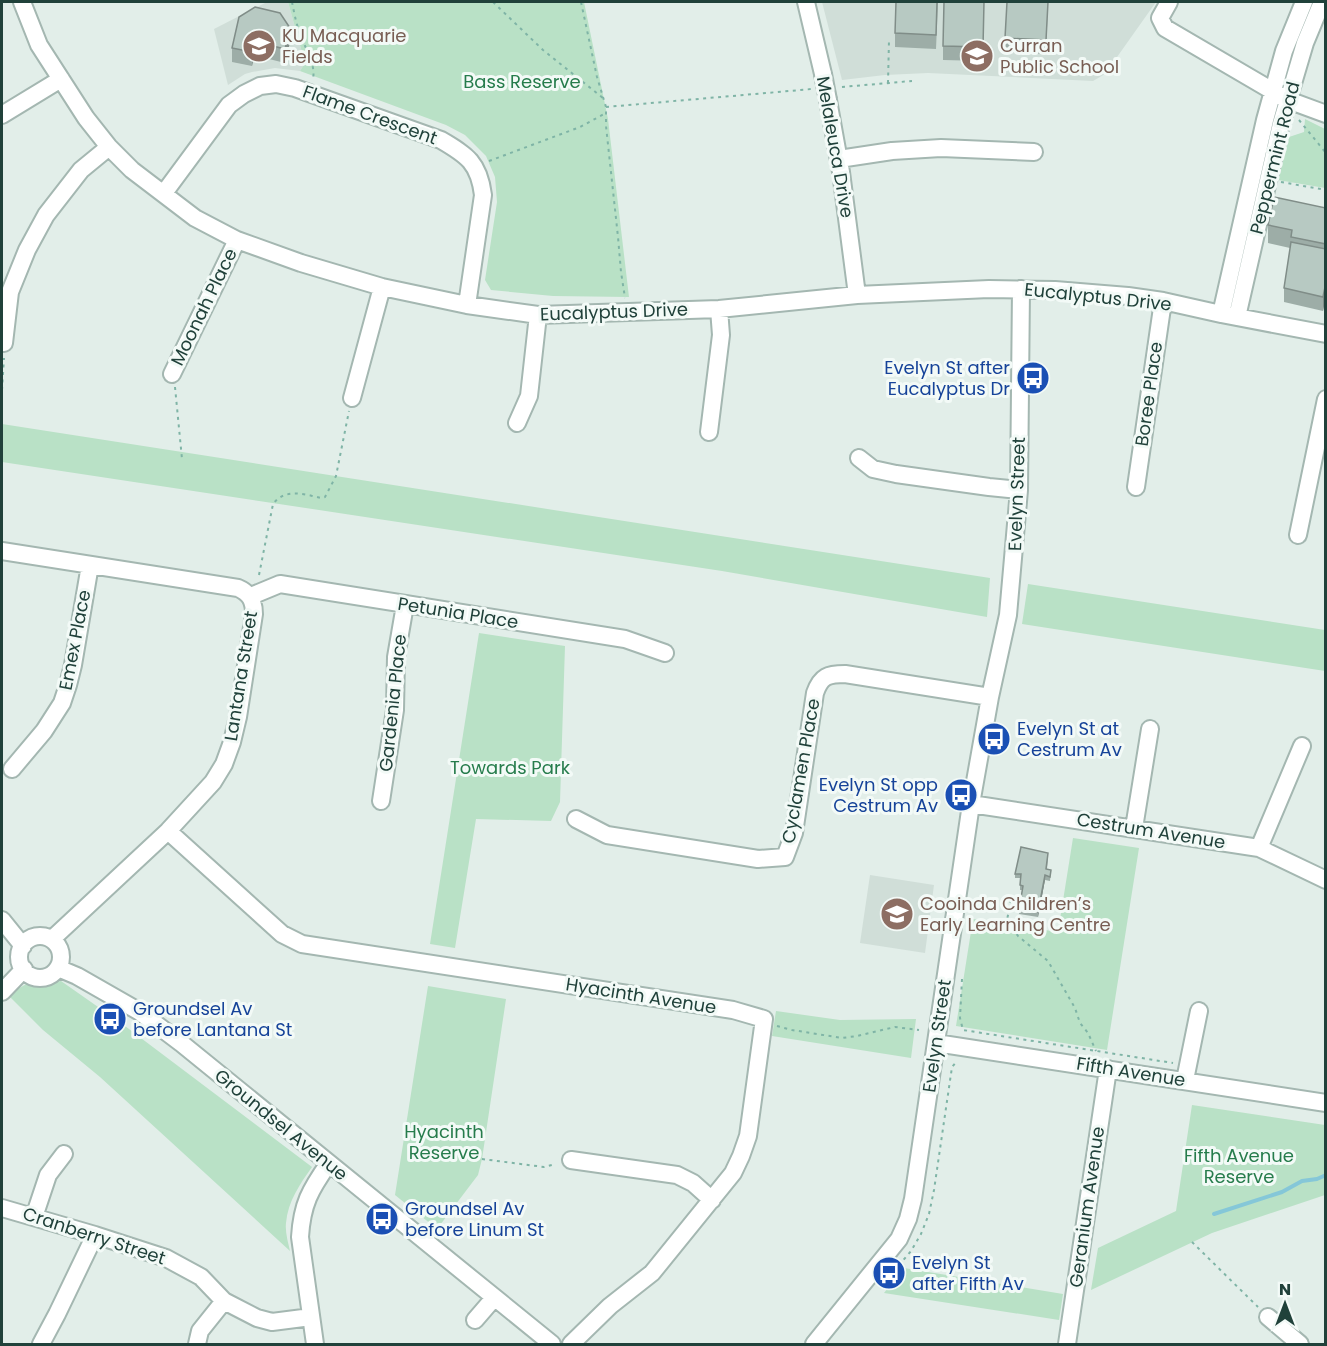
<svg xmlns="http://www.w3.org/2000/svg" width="1327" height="1346" font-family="Poppins,sans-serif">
<rect width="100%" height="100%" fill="#e2eee9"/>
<path fill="#d0ded8" d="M267 2H288L305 63 300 71 275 68 252 72 245 74 228 85 214 29Z
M822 2H1156L1105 74 1093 81 928 73 885 75 842 80Z
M870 875 934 885 925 953 860 943Z"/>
<path fill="#b9e1c6" d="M288 2H584L608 119 629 297 553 296 491 290 485 280 497 202 495 177 486 156 465 135 446 125 300 71 305 63Z
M1305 119 1325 129V188L1278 180 1289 137 1304 132Z
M2 424 990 578 987 617 722 571 2 462Z
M1028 584 1325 630V671L1022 624Z
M479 633 565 646 560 802 551 821 476 819 455 948 430 944Z
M1073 838 1139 848 1107 1050 956 1026 973 919 1058 932Z
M61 981 121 1023 312 1167C300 1184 288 1201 286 1223 285 1232 288 1242 290 1251L100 1077 43 1030 10 997 11 993 28 983Z
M428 986 506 999 482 1159 478 1175 437 1229 395 1195Z
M776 1011 840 1020 916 1019 911 1058 772 1036Z
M1192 1105 1325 1125V1195L1212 1233 1091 1290 1098 1248 1176 1211Z
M904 1268 1063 1294 1059 1320 884 1293Z"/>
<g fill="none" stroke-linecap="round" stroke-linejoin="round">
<path stroke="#85c7d8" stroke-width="4" d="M1214 1214 1282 1192 1302 1181 1317 1179 1326 1175"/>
<g stroke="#a4b7b1" stroke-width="20">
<path id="minor" d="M22 2 39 45 86 118 109 147 132 170 195 218 237 240 301 263 382 287 467 305 538 315 719 309 857 295 989 289 1055 290 1128 296 1163 301 1221 314 1326 334
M806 2 823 74
M1169 2 1160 18 1165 28 1288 100 1326 114
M828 100 841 172 857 295
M2 115 61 79
M839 159 892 151 941 148 1034 152
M164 193 229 105 244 94 260 86 276 84 295 88 441 140C467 155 479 163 483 195L467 305
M1221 314 1265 120 1284 51 1304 2
M1237 317 1281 124 1305 43 1322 2
M4 343 10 292 27 250 46 215 81 170 109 147
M172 374 237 240
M352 398 382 287
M517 423 529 396 538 315
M709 432 721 335 719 309
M859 458 873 469 896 474 989 487 1019 490
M1136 487 1163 301
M1298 535 1326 399
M2 551 238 588C250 593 254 601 254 614L238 717 232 742 224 764 213 782 168 831 52 939
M251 596 280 584 625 639 665 653
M12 769 44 731 62 703 68 685 73 665 90 565
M381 801 395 710 396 657 405 605
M971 804 1259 848 1326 880
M576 819 607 835 758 859 785 857 794 833 815 693C821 676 828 674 845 674L990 697
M1134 828 1150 729
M168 831 282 934 302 944 733 1010 764 1019 748 1136 741 1156 733 1173 652 1273 610 1306 571 1344
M1259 848 1302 746
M2 920 23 946
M19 957a21 21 0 1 1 42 0a21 21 0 1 1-42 0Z
M58 968 77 976 140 1012 181 1043 552 1344
M2 992 24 969
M936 1043 1326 1103
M1185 1080 1199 1011
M571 1160 677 1175 693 1183 712 1200
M2 1208 95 1235 166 1258 201 1277 224 1301 257 1318 272 1322 311 1317
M34 1217 48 1175 64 1154
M1268 1317 1300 1344
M475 1320 494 1298
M41 1344 57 1314 95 1235
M197 1344 200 1331 224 1301
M315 1344 300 1237C302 1204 310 1190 329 1163
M814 1344 899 1239 908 1219 913 1199 971 804 990 697 1008 615 1019 490 1021 289
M1067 1344 1108 1069"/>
</g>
<path stroke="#7fb4a6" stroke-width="2" stroke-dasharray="3 4.5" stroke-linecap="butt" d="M292 2C294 12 296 23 300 34 305 48 316 64 313 79
M493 2 543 50 603 98
M581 2 597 77 606 107V126L618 237 621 272 625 298
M888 83 889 40
M842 87 912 81
M606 107 812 89
M1299 120 1326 153
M489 161 580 127 606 113
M1281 182 1326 190
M175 387 182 459
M2 390 4 358
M259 575 273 504C285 488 304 494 321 498L325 497 336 476 349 411
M1011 900 1007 920 1018 936 1048 961 1075 1008 1080 1023 1088 1033 1096 1051
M962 979 960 1018 963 1030 1173 1063
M777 1026 792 1030 842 1038 857 1036 895 1027 919 1030
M482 1159 544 1167 556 1164
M1192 1242 1258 1307
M894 1271 911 1251 921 1234 929 1214 934 1190 952 1067 957 1061"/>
<use href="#minor" stroke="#fff" stroke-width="16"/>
<g stroke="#a4b7b1" stroke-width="20" stroke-linecap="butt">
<path id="minor-bridge" d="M823 74 828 100"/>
</g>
<use href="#minor-bridge" stroke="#fff" stroke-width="16"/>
</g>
<path fill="#9dada7" d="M938 2 936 49 895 47V33Z
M984 2 983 61 943 60V46Z
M1007 2H1048L1046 54 1005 52Z
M239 17 290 42 285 63 265 58 260 52 254 56 252 66 232 62V48Z
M1326 208V296L1323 311 1284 302V288L1290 248 1268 243V225Z
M1048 858 1047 869 1051 870 1050 881 1045 880 1038 917 1019 914 1022 890H1020V878H1015V874Z"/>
<path fill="#808d88" d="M290 28V42L285 63V49Z
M260 38V52L254 56 252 66V52L254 42Z
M1326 282V296L1323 311V297Z
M1045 875V880L1038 917V912Z"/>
<path fill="#b7c9c2" stroke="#808d88" stroke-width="1.5" d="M896 2H937L936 35 895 33Z
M944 2H984L983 47 943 46Z
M1007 2H1048L1046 40 1005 38Z
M255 7 280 13 290 28 285 49 265 44 260 38 254 42 252 52 232 48 239 17Z
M1274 197 1326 208V244L1291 237 1292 230 1268 225Z
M1291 242 1326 249V282L1323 297 1284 288Z
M1021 847 1048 853 1046 869 1051 870 1050 877 1045 875 1038 912 1019 910 1023 886 1020 885 1021 874H1015Z"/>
<defs>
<g id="school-disc" transform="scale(1.725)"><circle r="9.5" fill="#8d6e63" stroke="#f3faf7"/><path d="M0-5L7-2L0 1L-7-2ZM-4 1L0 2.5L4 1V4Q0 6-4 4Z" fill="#fff"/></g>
<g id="bus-disc" transform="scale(1.725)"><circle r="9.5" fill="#1a4fb4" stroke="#f3faf7"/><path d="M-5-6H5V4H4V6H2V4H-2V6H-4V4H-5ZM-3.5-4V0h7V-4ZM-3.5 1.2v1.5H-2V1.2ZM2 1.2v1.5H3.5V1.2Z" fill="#fff"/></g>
</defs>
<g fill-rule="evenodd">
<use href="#school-disc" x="259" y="46"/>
<use href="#school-disc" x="977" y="56"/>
<use href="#bus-disc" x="1033" y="378"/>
<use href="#bus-disc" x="994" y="739"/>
<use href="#bus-disc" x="961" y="795"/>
<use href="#school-disc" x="897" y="914"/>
<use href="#bus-disc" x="110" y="1019"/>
<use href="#bus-disc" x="382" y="1219"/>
<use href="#bus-disc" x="889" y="1273"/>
</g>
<g text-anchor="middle" stroke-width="6" stroke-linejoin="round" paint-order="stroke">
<g font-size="18" fill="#785e54" stroke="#f3faf7" text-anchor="start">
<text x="282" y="42">KU Macquarie<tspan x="282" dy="21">Fields</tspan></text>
<text x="1000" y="52">Curran<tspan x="1000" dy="21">Public School</tspan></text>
<text x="920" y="910">Cooinda Children’s<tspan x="920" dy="21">Early Learning Centre</tspan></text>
</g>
<g font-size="18" fill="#267c4c" stroke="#f3faf7">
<text x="522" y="88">Bass Reserve</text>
<text x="510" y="774">Towards Park</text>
<text x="444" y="1138">Hyacinth<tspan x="444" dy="21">Reserve</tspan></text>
<text x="1239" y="1162">Fifth Avenue<tspan x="1239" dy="21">Reserve</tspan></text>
</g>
<g font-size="18" fill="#20413a" stroke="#f3faf7">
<text transform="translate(370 115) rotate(20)" y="6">Flame Crescent</text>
<text transform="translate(835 147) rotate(80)" y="6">Melaleuca Drive</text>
<text transform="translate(1275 158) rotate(-76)" y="6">Peppermint Road</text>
<text transform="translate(1098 297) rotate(6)" y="6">Eucalyptus Drive</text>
<text transform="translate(204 307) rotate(-64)" y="6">Moonah Place</text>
<text transform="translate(614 312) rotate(-2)" y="6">Eucalyptus Drive</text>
<text transform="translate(1149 394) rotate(-82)" y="6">Boree Place</text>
<text transform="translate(1017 494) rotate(-88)" y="6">Evelyn Street</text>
<text transform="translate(458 613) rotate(9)" y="6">Petunia Place</text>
<text transform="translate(75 640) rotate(-79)" y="6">Emex Place</text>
<text transform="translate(241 676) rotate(-81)" y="6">Lantana Street</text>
<text transform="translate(393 703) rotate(-84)" y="6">Gardenia Place</text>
<text transform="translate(801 771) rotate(-80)" y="6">Cyclamen Place</text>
<text transform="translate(1151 831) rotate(9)" y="6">Cestrum Avenue</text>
<text transform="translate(641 996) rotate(9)" y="6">Hyacinth Avenue</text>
<text transform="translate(937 1036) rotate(-82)" y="6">Evelyn Street</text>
<text transform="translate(1131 1072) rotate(9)" y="6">Fifth Avenue</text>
<text transform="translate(281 1125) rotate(39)" y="6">Groundsel Avenue</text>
<text transform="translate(1087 1207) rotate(-82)" y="6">Geranium Avenue</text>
<text transform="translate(94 1236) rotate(18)" y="6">Cranberry Street</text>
</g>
<g font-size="18" fill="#164399" stroke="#f3faf7" text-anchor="start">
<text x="1010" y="374" text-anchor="end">Evelyn St after<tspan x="1010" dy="21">Eucalyptus Dr</tspan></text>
<text x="1017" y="735">Evelyn St at<tspan x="1017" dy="21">Cestrum Av</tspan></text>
<text x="938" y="791" text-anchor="end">Evelyn St opp<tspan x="938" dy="21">Cestrum Av</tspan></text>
<text x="133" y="1015">Groundsel Av<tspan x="133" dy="21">before Lantana St</tspan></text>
<text x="405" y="1215">Groundsel Av<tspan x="405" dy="21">before Linum St</tspan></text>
<text x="912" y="1269">Evelyn St<tspan x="912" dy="21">after Fifth Av</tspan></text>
</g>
</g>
<rect width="1327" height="1346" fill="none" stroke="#20413a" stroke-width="6"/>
<g transform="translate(1285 1304)" stroke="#f3faf7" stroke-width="4.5" paint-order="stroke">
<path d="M0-4.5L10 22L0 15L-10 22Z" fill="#20413a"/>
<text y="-9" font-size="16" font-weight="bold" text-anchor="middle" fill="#20413a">N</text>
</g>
</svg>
